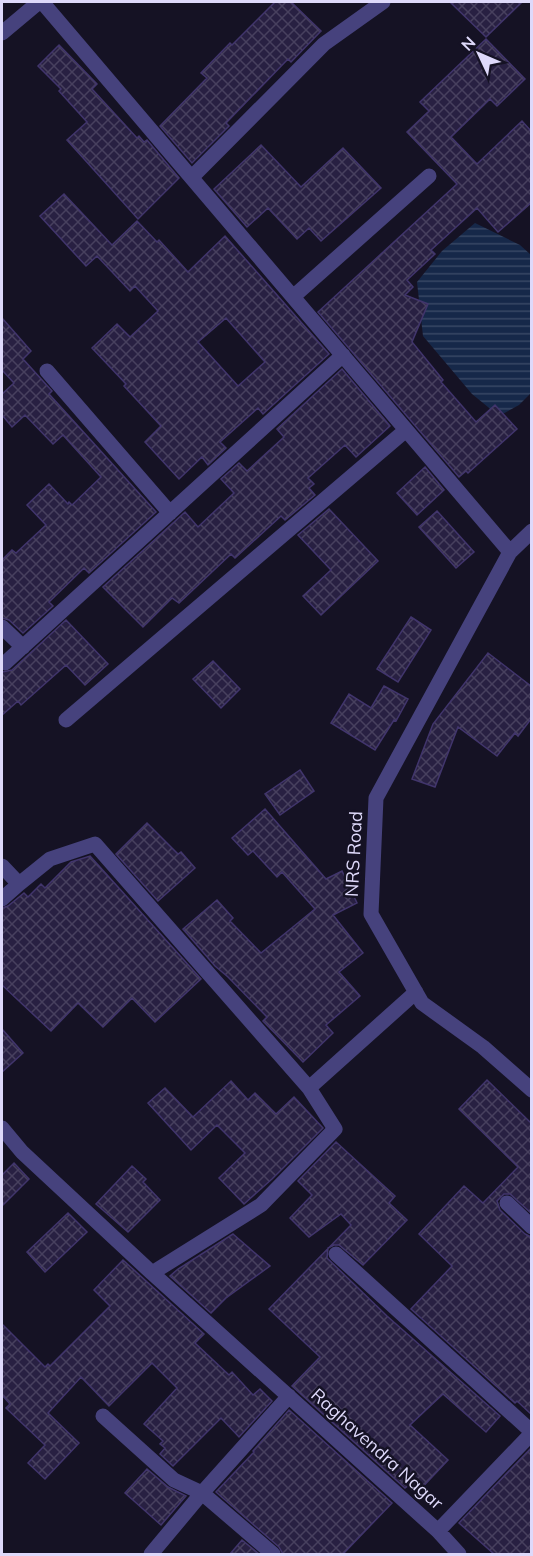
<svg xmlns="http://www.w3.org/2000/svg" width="533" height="1556" font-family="Mulish,sans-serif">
<defs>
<pattern id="water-rules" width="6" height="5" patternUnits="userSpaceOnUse" patternTransform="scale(1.5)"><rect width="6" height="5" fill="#162849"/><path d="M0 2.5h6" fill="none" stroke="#374764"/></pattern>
<pattern id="building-cross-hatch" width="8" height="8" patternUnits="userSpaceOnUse" patternTransform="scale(1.5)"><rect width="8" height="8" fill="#282042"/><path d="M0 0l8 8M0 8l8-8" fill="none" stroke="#47405e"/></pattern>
</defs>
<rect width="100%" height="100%" fill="#151224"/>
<path fill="url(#water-rules)" d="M475 223 520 245 531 255V393L519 405 499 416 472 394 423 336 417 282 442 251Z"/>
<path fill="url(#building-cross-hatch)" stroke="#41356c" stroke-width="1.5" fill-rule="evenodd" d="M275 2H291L321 31 291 62 288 59 226 123 229 126 192 163 160 126 207 78 201 73 230 43 232 45Z
M450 2H522L486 37Z
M486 39 525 79 497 106 490 99 451 137 477 164 522 121 531 131V203L498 232 477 208 431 250 435 254 407 280 413 287 405 295 428 304 412 342 443 380 441 382 476 422 495 405 517 429 468 473 466 471 459 477 318 312 457 184 407 132 429 111 420 102Z
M59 45 97 84 92 89 137 138 139 136 144 142 147 140 179 178 138 219 67 140 87 122 59 91 61 89 38 66Z
M261 145 301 187 343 148 381 188 321 241 309 228 297 239 268 208 247 227 214 189Z
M64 194 112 245 137 221 157 242 159 240 188 272 225 236 329 354 263 414 258 408 220 442 226 448 208 465 202 457 179 479 145 442 161 426 124 386 126 384 92 348 117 324 130 337 158 311 135 286 130 291 97 256 86 266 40 216ZM226 318 265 362 238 386 198 342Z
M2 318 31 351 23 359 52 391 49 394 156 512 89 573 84 568 49 602 53 606 23 633 9 620 2 618V560L12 550 16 553 46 525 27 505 49 484 68 504 69 502 72 505 101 477 63 435 53 444 25 415 12 427 2 415V394L14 383 2 370Z
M342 369 390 426 356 457 345 445 308 478 314 484 309 488 315 495 285 520 281 516 235 558 231 554 179 603 172 598 143 627 103 587 185 512 198 527 234 493 221 479 239 463 247 471 284 437 277 429Z
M425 467 444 490 417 515 397 493Z
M329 509 378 561 321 615 303 596 331 570 298 535Z
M437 511 474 552 456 568 419 527Z
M411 617 431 630 398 682 377 669Z
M66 620 108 664 85 685 66 665 21 705 18 701 2 715V672L12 670Z
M488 653 531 686V719L518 736 515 733 497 756 458 727 435 787 412 779 433 724Z
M213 661 240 689 221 708 193 679Z
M384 686 408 699 396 721 394 720 375 750 331 723 349 694 371 708Z
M300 770 314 791 280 815 265 794Z
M265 809 326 879 342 871 357 903 333 915 363 953 339 972 360 996 326 1025 333 1033 303 1062 263 1021 267 1017 228 977 215 966 183 929 217 900 233 918 230 921 261 953 315 909 282 872 277 877 253 851 248 855 232 838Z
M147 823 178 854 181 852 195 868 158 901 116 854Z
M90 856 201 979 155 1022 132 998 103 1027 78 1003 51 1031 2 985V908L8 906 24 893 28 897 41 884 45 888 71 862Z
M2 1029 23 1053 2 1072Z
M487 1080 531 1123V1213L510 1194H504L497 1201 500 1210 525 1234 531 1237V1414L517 1401 515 1403 411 1309 452 1266 419 1234 464 1186 483 1203 518 1167 459 1109Z
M231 1081 248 1100 255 1093 276 1114 294 1097 323 1128 272 1179 244 1204 219 1178 245 1153 217 1125 191 1150 148 1103 165 1088 193 1117Z
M336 1142 395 1196 389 1203 407 1220 363 1265 339 1245H334L328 1248 327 1258 387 1316 500 1416 486 1432 443 1394 410 1425 448 1460 416 1494 408 1486 405 1488 292 1386 320 1357 269 1309 351 1225 341 1214 309 1237 290 1218 312 1195 298 1181Z
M14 1163 29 1179 2 1206V1175Z
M132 1166 146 1179 143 1182 160 1200 128 1232 96 1204Z
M68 1213 87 1232 45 1272 27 1252Z
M233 1234 270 1266 226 1298 211 1313 170 1276 178 1269Z
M123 1260 204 1334 195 1343 229 1375 232 1372 253 1395 260 1389 272 1401 239 1437 221 1418 173 1466 160 1454 165 1448 160 1444 163 1441 144 1424 177 1388 152 1363 109 1406 81 1377 48 1413 79 1443 45 1479 28 1463 45 1445 6 1408 10 1404 2 1395V1324L45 1367 48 1364 50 1366 110 1306 94 1290Z
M289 1410 392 1503 343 1554H283L279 1547 216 1492 254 1452 253 1451Z
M531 1448V1554H494L459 1523Z
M147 1469 168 1487 186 1496 161 1525 125 1493Z
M242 1540 259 1554H230Z"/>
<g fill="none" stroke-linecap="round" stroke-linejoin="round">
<path stroke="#46427d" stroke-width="15" d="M42 2 510 552
M2 33 39 2
M192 177 324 44 383 2
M294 296 429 176
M47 371 170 513
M532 531 510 552 376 798 371 914 422 1003 483 1047 532 1090
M2 627 23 647
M5 663 343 355
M66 720 406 430
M2 866 19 884 2 899
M19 884 50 859 95 844 309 1088
M416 992 309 1088 335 1129 261 1205 152 1273 438 1531
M2 1128 22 1152 152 1273
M507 1203 532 1227
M336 1254 532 1432
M103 1416 174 1480 202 1493 273 1554
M151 1554 202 1493 289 1396
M459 1554 438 1531 532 1433"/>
</g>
<g text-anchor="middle" stroke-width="5" stroke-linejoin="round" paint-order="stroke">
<g font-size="18" fill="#ded9fa" stroke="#151224">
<text transform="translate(354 854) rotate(-87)" y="6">NRS Road</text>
<text transform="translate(377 1449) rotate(42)" y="6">Raghavendra Nagar</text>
</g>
</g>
<rect width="533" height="1556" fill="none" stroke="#ded9fa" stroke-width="6"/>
<g transform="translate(479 54) rotate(314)" stroke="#151224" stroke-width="4.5" paint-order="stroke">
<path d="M0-4.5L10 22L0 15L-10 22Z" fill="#ded9fa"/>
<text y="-9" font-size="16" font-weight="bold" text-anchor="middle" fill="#ded9fa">N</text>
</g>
</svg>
